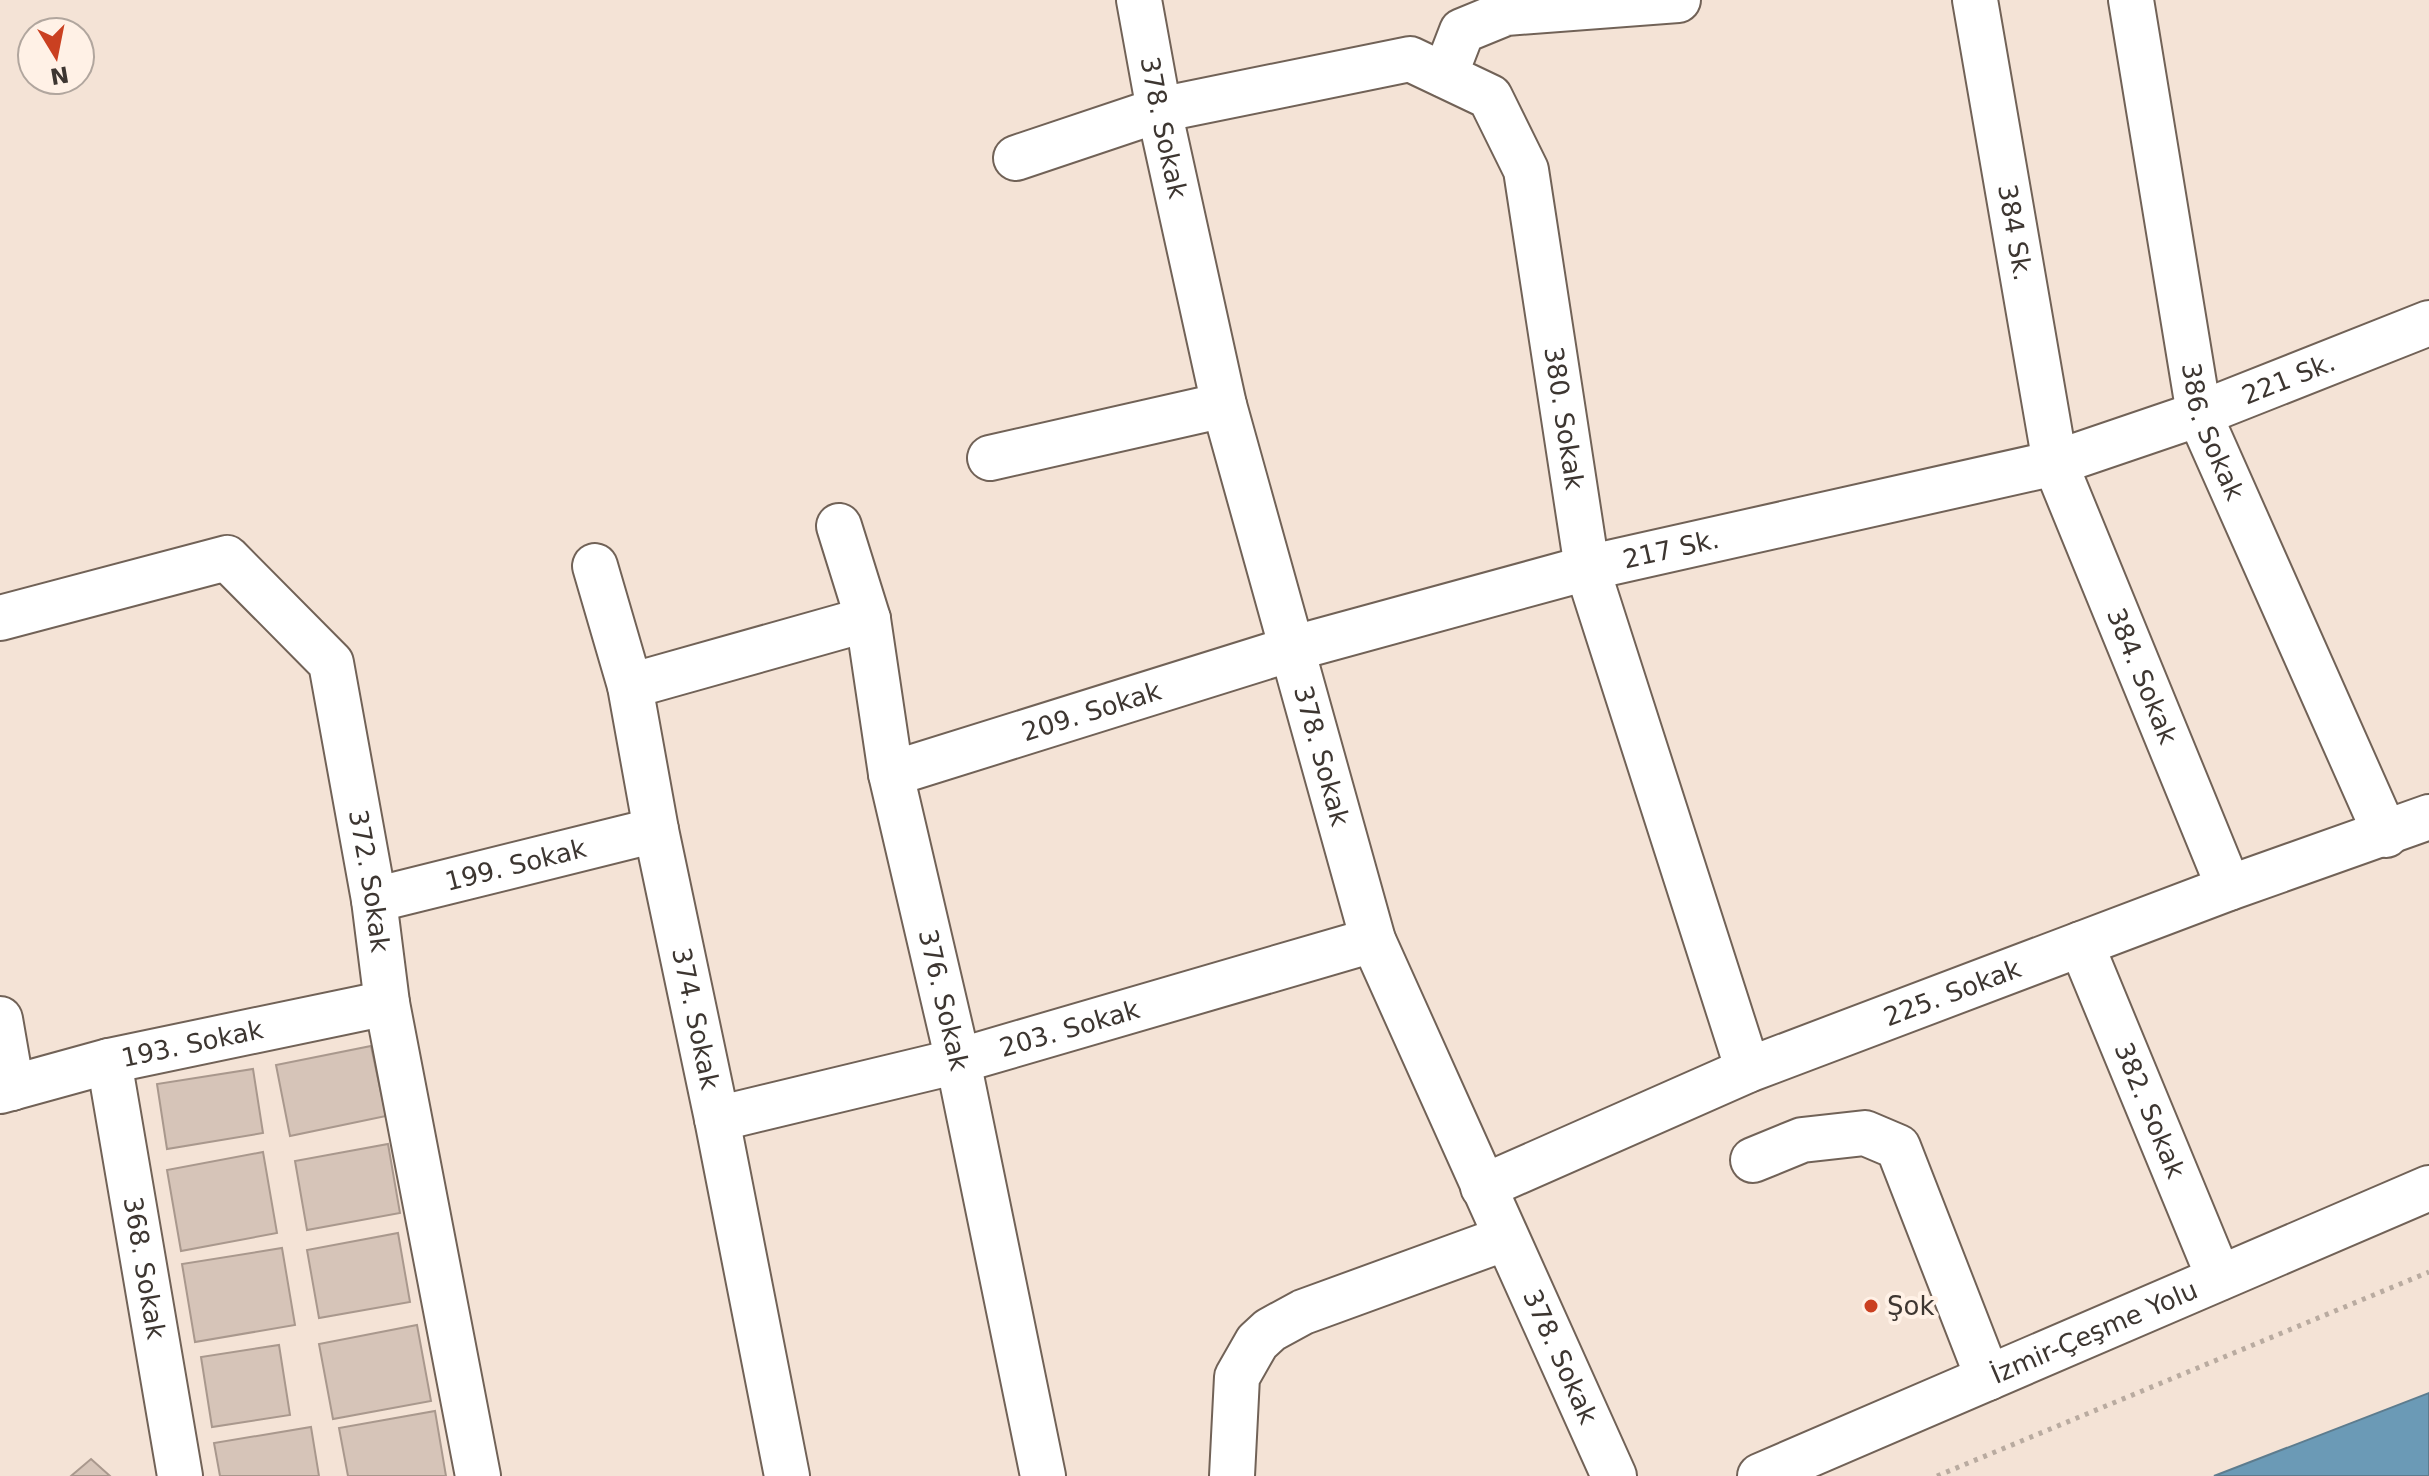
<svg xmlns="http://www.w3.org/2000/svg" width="2429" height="1476" font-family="'DejaVu Sans',sans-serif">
<rect width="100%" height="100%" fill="#f4e3d6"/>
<path fill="#6b9ab6" stroke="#5d7c8e" stroke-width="2" d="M2429 1393V1476H2214Z"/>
<path fill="#d6c4b8" stroke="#a9988d" stroke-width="2" d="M371 1046 386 1116 290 1136 276 1065Z
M253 1069 263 1133 167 1149 157 1084Z
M388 1144 400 1213 307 1230 295 1161Z
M263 1152 277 1233 181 1251 167 1170Z
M398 1233 410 1302 319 1318 307 1250Z
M282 1248 295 1325 195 1342 182 1264Z
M417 1325 431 1401 333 1419 319 1344Z
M279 1345 290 1415 212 1427 201 1357Z
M435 1411 446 1476H348L339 1428Z
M311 1427 319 1476H220L214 1443Z
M91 1459 110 1476H71Z"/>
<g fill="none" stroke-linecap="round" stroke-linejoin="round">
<g stroke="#716257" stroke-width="48">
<g id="minor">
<path id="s1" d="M1139 0 1159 110 1224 405 1373 940 1614 1476"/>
<path id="s2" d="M1975 0 2055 463 2229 888"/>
<path id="s3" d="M2131 0 2199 414 2386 835"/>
<path d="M1445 75 1462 31 1506 13 1678 0"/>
<path id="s4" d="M1016 158 1159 110 1410 59 1490 97 1526 170 1587 568 1748 1070"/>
<path d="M990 458 1224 405"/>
<path id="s5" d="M839 526 868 619 891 774 958 1061 1043 1476"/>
<path id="s6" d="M595 566 630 686 656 830 717 1119 787 1476"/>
<path id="s7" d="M0 618 227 558 331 663 374 900 387 1003 478 1476"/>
<path d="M630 686 868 619"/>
<path id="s8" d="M891 774 1291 649 1587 568 2055 463 2199 414 2429 323"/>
<path id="s9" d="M374 900 656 830"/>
<path id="s10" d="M2081 944 2219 1278"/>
<path d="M0 1019 12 1088"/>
<path id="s11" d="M109 1061 180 1476"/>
<path id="s12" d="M0 1091 109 1061 387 1003"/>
<path id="s13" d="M717 1119 958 1061 1373 940"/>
<path d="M1753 1160 1802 1140 1865 1133 1898 1147 1988 1378"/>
<path id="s14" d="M1483 1187 1748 1070 2229 888 2429 817"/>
<path d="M1232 1476 1237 1377 1257 1342 1270 1330 1303 1312 1506 1238"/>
</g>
</g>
<g stroke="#716257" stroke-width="48">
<g id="highway">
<path id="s15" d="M1760 1476 2429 1188"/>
</g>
</g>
<path stroke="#b9aba0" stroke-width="5" stroke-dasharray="4 6" stroke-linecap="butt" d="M1937 1476 2429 1272"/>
<use href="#minor" stroke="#fff" stroke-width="44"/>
<use href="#highway" stroke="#fff" stroke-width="44"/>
</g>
<circle fill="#ca4021" stroke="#fff1e6" stroke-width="3" cx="1871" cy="1306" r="8"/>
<g text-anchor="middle" stroke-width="8" stroke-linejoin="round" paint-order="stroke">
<g font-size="26" fill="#3d3631" stroke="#fff1e6">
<text dy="9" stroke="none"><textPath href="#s1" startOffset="130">378. Sokak</textPath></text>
<text dy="9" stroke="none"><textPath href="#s2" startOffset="236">384 Sk.</textPath></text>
<text dy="9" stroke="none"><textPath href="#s8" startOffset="1454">221 Sk.</textPath></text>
<text dy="9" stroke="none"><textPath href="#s4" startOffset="828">380. Sokak</textPath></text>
<text dy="9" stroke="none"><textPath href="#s3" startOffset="440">386. Sokak</textPath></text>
<text dy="9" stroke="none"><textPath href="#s8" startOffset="812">217 Sk.</textPath></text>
<text dy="9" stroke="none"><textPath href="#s2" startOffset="700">384. Sokak</textPath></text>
<text dy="9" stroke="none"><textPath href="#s8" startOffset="210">209. Sokak</textPath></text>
<text dy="9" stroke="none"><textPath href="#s1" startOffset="778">378. Sokak</textPath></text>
<text dy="9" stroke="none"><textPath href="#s9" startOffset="146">199. Sokak</textPath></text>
<text dy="9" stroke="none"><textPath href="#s7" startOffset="604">372. Sokak</textPath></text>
<text dy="9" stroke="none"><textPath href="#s14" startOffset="508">225. Sokak</textPath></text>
<text dy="9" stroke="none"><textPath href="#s5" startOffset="486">376. Sokak</textPath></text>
<text dy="9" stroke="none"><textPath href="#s6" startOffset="464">374. Sokak</textPath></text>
<text dy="9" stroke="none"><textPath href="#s13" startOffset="364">203. Sokak</textPath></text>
<text dy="9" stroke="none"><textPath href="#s12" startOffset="198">193. Sokak</textPath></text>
<text dy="9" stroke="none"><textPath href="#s10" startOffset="180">382. Sokak</textPath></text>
<text dy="9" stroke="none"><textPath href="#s11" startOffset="210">368. Sokak</textPath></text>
<text dy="9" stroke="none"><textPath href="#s15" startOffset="364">İzmir-Çeşme Yolu</textPath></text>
<text dy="9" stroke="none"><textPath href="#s1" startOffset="1426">378. Sokak</textPath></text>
</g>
<g font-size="26" fill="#3d3631" stroke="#fff1e6" text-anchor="start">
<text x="1887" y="1315">Şok</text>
</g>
</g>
<g transform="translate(56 56) rotate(170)"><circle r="38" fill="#fff1e6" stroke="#b1a69e" stroke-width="2"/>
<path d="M0-6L14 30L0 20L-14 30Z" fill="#ca4021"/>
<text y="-12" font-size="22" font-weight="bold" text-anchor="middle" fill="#3d3631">N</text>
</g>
</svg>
